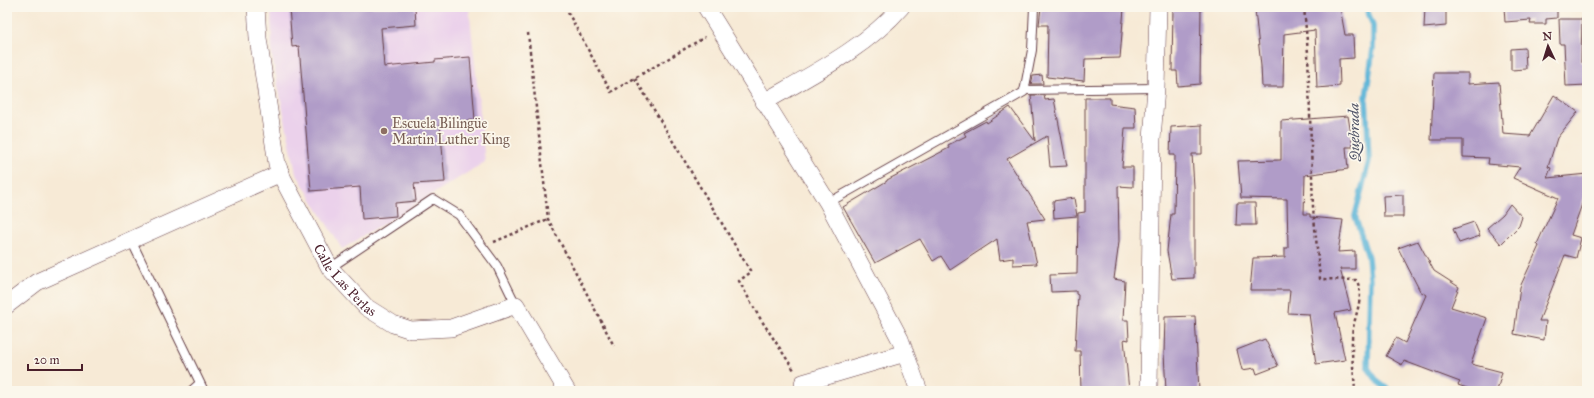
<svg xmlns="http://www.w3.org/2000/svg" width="1594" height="398" font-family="'IM FELL Great Primer',serif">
<rect width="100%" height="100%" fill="#fbf7ec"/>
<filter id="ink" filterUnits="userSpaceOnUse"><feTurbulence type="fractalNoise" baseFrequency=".025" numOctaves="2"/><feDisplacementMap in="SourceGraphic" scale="8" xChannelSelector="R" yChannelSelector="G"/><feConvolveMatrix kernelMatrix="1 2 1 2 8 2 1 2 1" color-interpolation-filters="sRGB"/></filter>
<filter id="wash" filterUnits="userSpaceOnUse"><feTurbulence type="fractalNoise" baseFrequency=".012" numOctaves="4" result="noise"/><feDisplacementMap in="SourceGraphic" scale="16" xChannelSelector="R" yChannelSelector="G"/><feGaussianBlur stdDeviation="0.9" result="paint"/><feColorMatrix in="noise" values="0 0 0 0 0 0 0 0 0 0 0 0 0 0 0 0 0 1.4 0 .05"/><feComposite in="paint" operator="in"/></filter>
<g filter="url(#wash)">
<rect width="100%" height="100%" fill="#f7ead6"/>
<path fill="#ebd1eb" d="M271 7H469L485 162 342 249 296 173 272 56Z"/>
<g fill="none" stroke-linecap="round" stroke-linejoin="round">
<path stroke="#59b3d7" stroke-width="5.5" d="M1366 7 1373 26V49L1366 97 1369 161 1355 216 1368 257 1370 279 1368 368 1378 382 1390 391"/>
</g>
<g id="blocks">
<path fill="#b09cc8" d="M289 7H415L416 25 381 28 384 67 435 62V60L470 57 475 120 440 123 445 182 414 184 416 201 395 203 396 216 362 219 360 187 311 191 299 46 292 47Z
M1041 7 1124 8 1120 58 1085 59 1084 81 1047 77 1048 25H1039Z
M1173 7H1201L1200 84 1178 86 1177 71H1172Z
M1292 7H1297V10L1340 7 1345 35H1353L1354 58 1339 59 1340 86 1317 88 1315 30 1284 34 1283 87H1262L1261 66 1255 10Z
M1425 7H1446V26L1424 28Z
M1504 7H1557V18L1546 19V24H1530L1531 20 1505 22Z
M1559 19H1582L1581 62 1587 61V85L1566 86 1564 44H1560Z
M1525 48 1526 69 1511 70V49Z
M1434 73H1468V84L1499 82 1503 134 1530 136 1554 95 1578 112 1557 138 1548 167 1551 168 1547 178 1587 174V190L1571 235 1581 238 1576 258 1565 255 1539 321H1546L1544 340 1514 334 1520 287 1539 246 1537 244 1558 198 1513 178 1520 167 1488 164 1489 158 1463 157V140H1431Z
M1042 75 1043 84H1031L1033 76Z
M1031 95H1044L1045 100 1054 99 1067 166 1050 167 1047 136 1007 159 1045 219 1027 221 1037 264 1013 265V258L1000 260 997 239 950 270 941 256 933 261 920 239 875 263 843 207 887 181V180L949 148 948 145 966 136 964 133 986 121 987 123 1010 107 1035 141Z
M1085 98H1110V104L1135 107 1136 128H1125L1122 167H1133V187L1118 186 1119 242 1114 279 1125 281 1123 320H1128L1129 340 1124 339 1129 391H1081L1080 351H1075L1078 295 1076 294V291L1051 292 1050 275 1077 274 1078 213 1085 212Z
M1348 116 1353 147H1346L1348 169 1305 175 1304 214H1310V217L1343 220 1338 252 1355 251V269H1340L1351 310 1335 313 1345 360 1316 364 1309 314 1288 313 1290 290H1250L1253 258 1285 257V248H1288L1287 199 1241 198 1238 161 1281 160V121Z
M1202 125V154H1192L1194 187V278L1172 279 1167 251 1171 214H1174L1175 155H1170L1171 127Z
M1403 195V217H1384L1383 196Z
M1074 198 1077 216 1054 218 1053 201Z
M1237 203H1255L1256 225H1236Z
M1510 204 1522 217 1519 226 1501 244 1487 228 1503 214Z
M1474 222 1480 236 1459 243 1453 229Z
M1418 241 1434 271 1459 287 1451 307 1487 318 1471 364 1502 372 1497 391H1476L1458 385 1460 382 1404 361 1402 365 1386 356 1396 338 1405 343 1426 295 1420 291 1398 248Z
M1195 316 1199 391H1166L1164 353 1165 317Z
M1265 339 1278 366 1257 374 1255 368 1242 370 1237 350Z"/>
</g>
</g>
<g filter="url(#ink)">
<use href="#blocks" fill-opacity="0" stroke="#643d45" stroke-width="1"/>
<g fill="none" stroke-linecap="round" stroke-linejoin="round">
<g stroke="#643d45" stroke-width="10">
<path id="service" d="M1024 90 1156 88
M828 203 1024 92 1032 50 1034 7
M131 240 204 391
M330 268 433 199 459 215 497 266 516 305
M191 391 200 383"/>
</g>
<g stroke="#643d45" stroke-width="18">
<g id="minor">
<path id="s1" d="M256 7 258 38 277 164 283 179 330 268 366 307 393 324 411 330 451 328 516 305 567 391"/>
<path d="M706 7 828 203 900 339 919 391"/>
<path d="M764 102C809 76 867 47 901 7"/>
<path d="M7 305 37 282 281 173"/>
<path d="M803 383 905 353"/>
<path d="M1149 391 1152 139 1156 88 1158 7"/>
</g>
</g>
<path stroke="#643d45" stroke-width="2.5" stroke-dasharray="3 3" stroke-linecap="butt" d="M565 7 611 92 705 37
M1304 7 1308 53 1313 207 1320 279 1356 280C1365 293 1356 313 1353 328 1350 349 1354 371 1355 391
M528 33 548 219 614 346
M635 78 751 272 739 281 758 315 794 370
M494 242 548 219"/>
<use href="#service" stroke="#fff" stroke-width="8"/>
<use href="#minor" stroke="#fff" stroke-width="17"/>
</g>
</g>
<circle fill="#8d6e63" stroke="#fbf7ec" stroke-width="1.5" cx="384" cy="131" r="4"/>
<g text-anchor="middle" stroke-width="3.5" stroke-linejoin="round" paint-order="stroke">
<g font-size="14" fill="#785e54" stroke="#fbf7ec" text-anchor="start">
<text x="392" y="128">Escuela Bilingüe<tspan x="392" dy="16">Martin Luther King</tspan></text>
</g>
<g font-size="14" fill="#4a1f2b" stroke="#fbf7ec">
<text dy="5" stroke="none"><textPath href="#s1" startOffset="294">Calle Las Perlas</textPath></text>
</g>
<g font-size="15" font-style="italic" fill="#4f5367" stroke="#fbf7ec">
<text transform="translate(1354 132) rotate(-91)" y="5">Quebrada</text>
</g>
</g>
<rect width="1594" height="398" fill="none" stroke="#fbf7ec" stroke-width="24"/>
<g transform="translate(1548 46) rotate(356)" stroke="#fbf7ec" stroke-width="3" paint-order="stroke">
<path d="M0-3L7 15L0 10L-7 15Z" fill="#4a1f2b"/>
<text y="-6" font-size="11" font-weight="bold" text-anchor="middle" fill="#4a1f2b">N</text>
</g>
<path d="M28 364v6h54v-6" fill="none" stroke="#4a1f2b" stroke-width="2"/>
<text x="34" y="364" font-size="12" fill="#4a1f2b" stroke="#fbf7ec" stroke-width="3" paint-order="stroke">20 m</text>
</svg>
